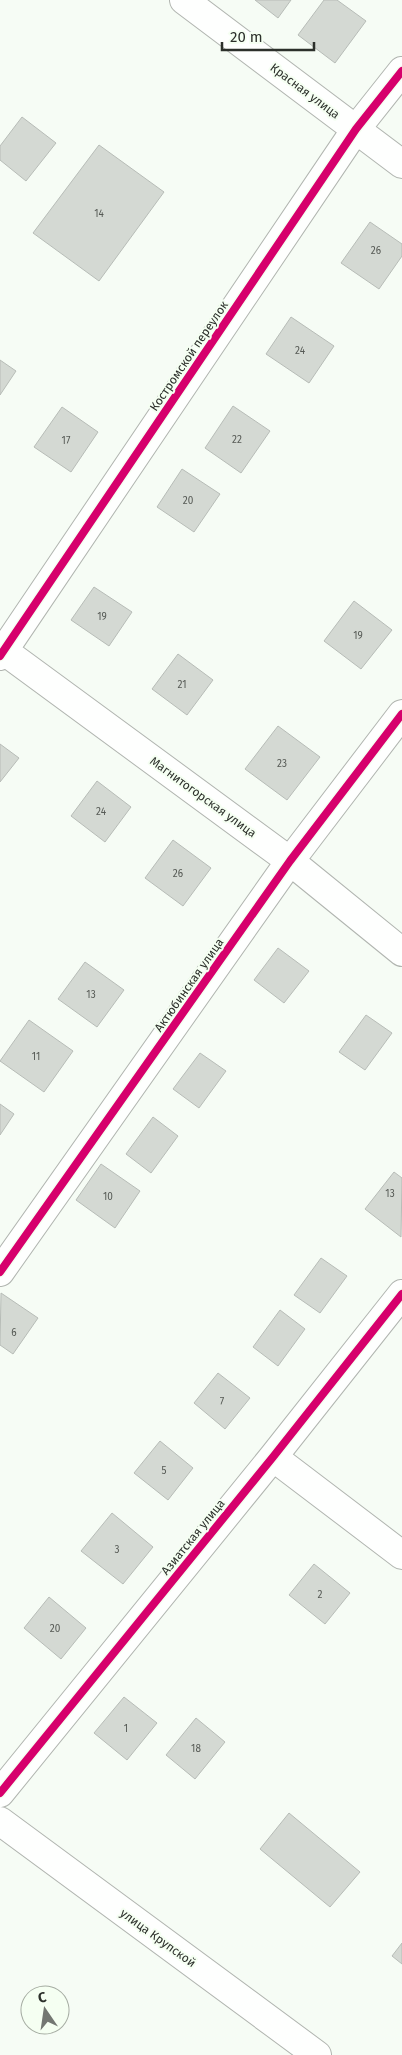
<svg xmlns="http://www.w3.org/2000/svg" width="402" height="2055" font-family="'Fira Sans',sans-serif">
<rect width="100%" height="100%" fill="#f6fcf5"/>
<path fill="#d4d9d3" stroke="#b7bcb7" d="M255 0H291L278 18Z
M324 0H337L366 21 335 63 298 35Z
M22 117 56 143 26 181 0 160V146Z
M99 145 164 192 99 281 33 233Z
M370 222 402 244V256L379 289 341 263Z
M291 317 334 346 309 383 266 354Z
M0 360 16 371 0 395Z
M233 406 270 431 241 473 205 448Z
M62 407 98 432 71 472 34 447Z
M182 469 220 494 194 532 157 507Z
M94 587 132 612 109 646 71 620Z
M354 601 392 630 361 669 324 641Z
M178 654 213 680 187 715 152 689Z
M278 726 320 757 287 800 245 769Z
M0 744 19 758 0 782Z
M97 781 131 807 105 842 71 816Z
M173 840 211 868 183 906 145 878Z
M278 948 309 971 284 1003 254 980Z
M85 962 124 990 97 1027 58 999Z
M366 1015 392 1033 365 1070 339 1052Z
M29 1020 73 1051 44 1092 0 1061Z
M200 1053 226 1071 199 1108 173 1089Z
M0 1104 14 1114 0 1135Z
M153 1117 178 1136 151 1173 126 1154Z
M101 1164 140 1191 115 1228 76 1200Z
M394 1172 402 1178 401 1237 365 1209Z
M321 1258 347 1276 320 1313 294 1295Z
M1 1293 38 1318 13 1354 0 1345Z
M280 1310 305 1329 278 1366 253 1347Z
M218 1373 250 1398 225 1429 194 1403Z
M160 1441 193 1468 168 1500 134 1473Z
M112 1513 153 1547 123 1584 81 1551Z
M314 1564 350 1593 325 1624 289 1595Z
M49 1597 86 1628 61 1659 24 1628Z
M124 1697 157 1723 127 1760 94 1733Z
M196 1718 225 1742 195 1779 166 1755Z
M289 1813 360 1872 330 1907 260 1849Z
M402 1943V1964L392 1956Z"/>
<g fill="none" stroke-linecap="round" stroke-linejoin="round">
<g stroke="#b1b5b0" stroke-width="30">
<path id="minor" d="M184 0 402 164
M0 648 290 861 402 952
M0 656 356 129 402 71
M0 1272 290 861 402 714
M273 1457 402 1555
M0 1793 273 1457 402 1294
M0 1821 317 2055"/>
</g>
<use href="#minor" stroke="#fefffe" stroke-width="28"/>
<g stroke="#f5fff2" stroke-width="11">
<path id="cycleway" d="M0 656 356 129 402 71
M0 1272 290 861 402 714
M0 1793 273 1457 402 1294"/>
</g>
<use href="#cycleway" stroke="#d6006c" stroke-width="8"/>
</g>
<g text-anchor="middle" stroke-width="4" stroke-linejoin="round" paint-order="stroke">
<g font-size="10" fill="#565a55">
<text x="99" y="217">14</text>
<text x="376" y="254">26</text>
<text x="300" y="354">24</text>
<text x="237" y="443">22</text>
<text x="66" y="444">17</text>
<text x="188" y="504">20</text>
<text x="102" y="620">19</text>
<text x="358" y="639">19</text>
<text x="182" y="688">21</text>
<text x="282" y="767">23</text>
<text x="101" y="815">24</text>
<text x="178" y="877">26</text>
<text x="91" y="998">13</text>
<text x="36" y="1060">11</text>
<text x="390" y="1197">13</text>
<text x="108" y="1200">10</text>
<text x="14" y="1336">6</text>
<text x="222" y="1405">7</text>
<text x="164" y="1474">5</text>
<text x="117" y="1553">3</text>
<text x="320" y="1598">2</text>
<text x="55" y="1632">20</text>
<text x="126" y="1732">1</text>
<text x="196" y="1752">18</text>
</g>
<g font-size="12" fill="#2c302b" stroke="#f5fff2">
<text transform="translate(305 91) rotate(37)" y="4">Красная улица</text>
<text transform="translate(189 356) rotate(-56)" y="4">Костромской переулок</text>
<text transform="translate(203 797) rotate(36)" y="4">Магнитогорская улица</text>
<text transform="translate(189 985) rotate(-55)" y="4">Актюбинская улица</text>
<text transform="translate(193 1537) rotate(-51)" y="4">Азиатская улица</text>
<text transform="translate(158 1938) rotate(36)" y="4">улица Крупской</text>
</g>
</g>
<g transform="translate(45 2010) rotate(347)"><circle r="24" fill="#f5fff2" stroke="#a5aca2"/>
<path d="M0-4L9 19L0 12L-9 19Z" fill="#737772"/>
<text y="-8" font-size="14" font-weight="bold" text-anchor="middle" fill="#2c302b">С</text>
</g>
<path d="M222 42v8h92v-8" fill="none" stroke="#2c302b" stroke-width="2.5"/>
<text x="230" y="42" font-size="15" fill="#2c302b" stroke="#f5fff2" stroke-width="4" paint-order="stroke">20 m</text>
</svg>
